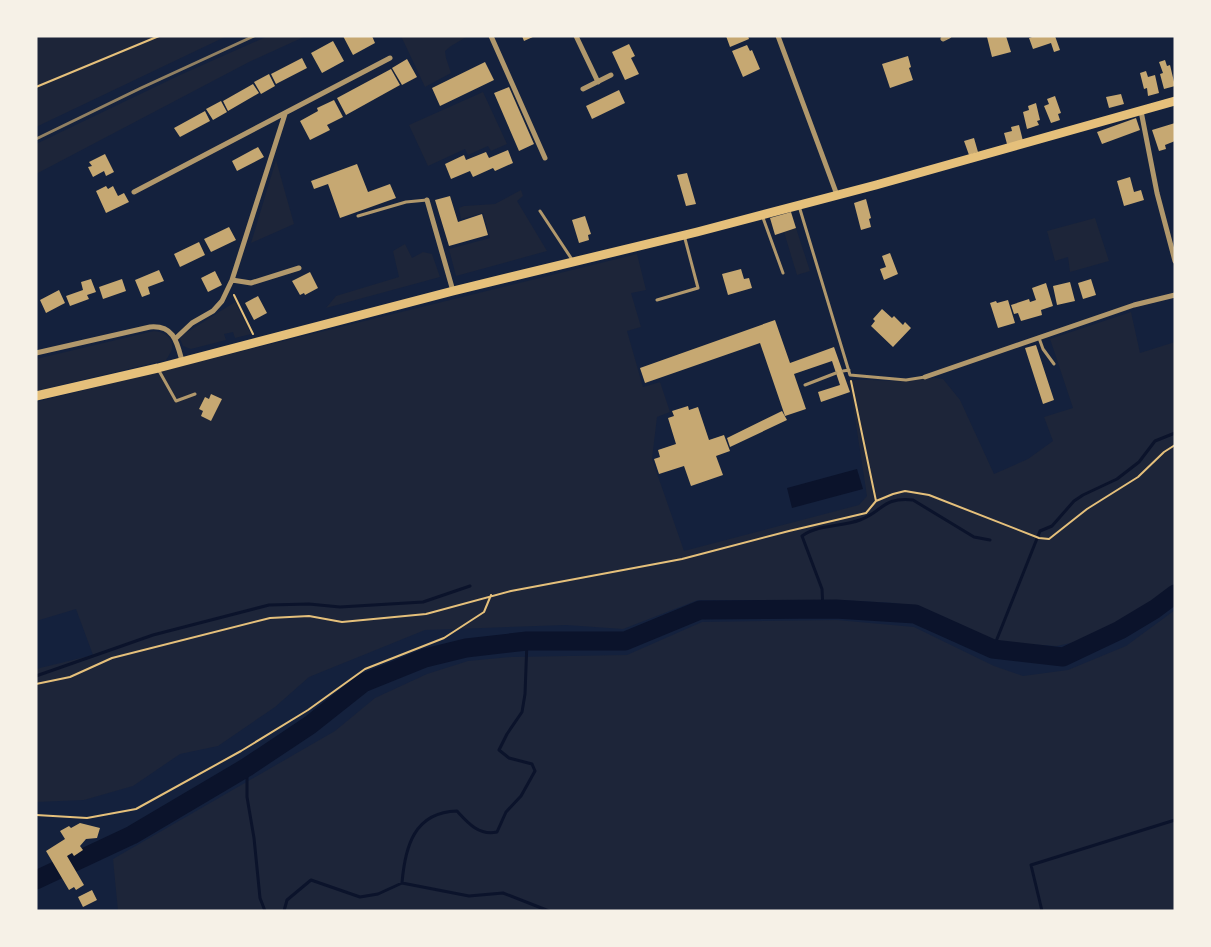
<svg xmlns="http://www.w3.org/2000/svg" width="1211" height="947" font-family="'Roboto Serif',serif">
<rect width="100%" height="100%" fill="#14213d"/>
<path fill="#1d2539" d="M36 36H227L36 127Z
M268 36H306L249 62 36 174V144L180 75Z
M401 36H468L451 46 445 51 446 58 451 73 425 87Z
M483 92 507 144 491 151 488 146 468 155 465 149 428 166 409 125Z
M276 160 294 224 251 243Z
M521 190 523 196 517 201 547 251 456 276 449 249 490 238 483 213 461 219 459 208 464 206 495 204Z
M1095 218 1109 261 1070 272 1068 257 1055 261 1047 231Z
M796 228 810 271 797 275 784 232Z
M405 244 412 258 423 252 432 254 440 277 326 308 336 296 399 277 393 251Z
M637 254 646 290 631 293 641 327 627 331 643 387 660 382 670 412 657 417 652 459 684 551 859 505 867 496 851 392 848 381C867 378 884 382 904 381 919 381 926 376 943 379L960 400 994 474 1028 459 1053 441 1044 417 1073 408 1050 339 1131 312 1140 353 1175 342V583L1146 606 1097 634 1075 642 1057 646 989 642 922 608 895 603 837 600H698L623 629 566 625 425 630 309 677 275 707 218 746 180 754 133 786 84 800 36 802V669L93 655 76 609 36 621V402Z
M235 302 251 334 235 338 233 332 224 334 226 340 191 349 183 346 180 339 184 334Z
M154 331C163 332 174 337 172 349 171 352 168 357 166 360L36 391V359Z
M1175 610V911H118L113 859 335 731 375 698 427 674 468 661 511 657 627 655 702 622 837 620 914 627 994 666 1023 676 1068 670 1126 646Z"/>
<path fill="#0b132b" d="M857 469 863 489 792 508 787 488Z"/>
<g fill="none" stroke-linecap="round" stroke-linejoin="round">
<path stroke="#0b132b" stroke-width="3" d="M823 609 822 589 802 536C819 524 841 527 860 520 884 511 882 497 913 500L974 537 990 540
M993 649 1040 531 1052 526 1074 501 1083 495 1117 479 1139 462 1155 441 1175 433
M36 676 153 635 269 605 309 604 340 607 423 602 470 586
M247 767V797L254 838 260 898 265 911
M402 883C405 847 414 812 457 811 468 823 479 836 497 832L506 812 521 796 535 771 532 764 509 758 499 750 507 734 522 712 525 694 527 641
M284 911 287 900 311 880 360 897 378 894 402 883 469 896 503 893 549 911
M1042 911 1031 865 1175 820"/>
<path stroke="#0b132b" stroke-width="19" d="M36 880 132 835 247 767 310 725 363 683 425 658 466 648 527 641H625L700 610 836 609 915 614 993 649 1063 657 1120 630 1155 609 1175 594"/>
</g>
<path fill="#c6a872" d="M343 36H372L375 43 353 55Z
M522 36H535L524 41Z
M726 36H748L749 39 730 47Z
M990 36H1006L1011 52 992 57 987 37Z
M1035 36H1055L1060 50 1054 52 1051 43 1033 49 1029 38Z
M333 41 344 61 322 73 311 53Z
M629 44 635 56 631 58 639 74 625 80 612 52Z
M747 45 750 51 752 50 760 69 743 77 732 51Z
M908 56 911 67 909 68 913 80 890 88 882 64Z
M302 58 307 68 276 84 271 74Z
M407 59 417 77 402 85 392 68Z
M1165 60 1167 66 1170 65 1175 86 1164 89 1160 74 1163 73 1159 62Z
M485 62 494 80 440 106 432 88Z
M391 69 400 85 346 115 337 98Z
M1146 71 1148 77 1155 75 1159 93 1148 96 1147 88 1144 89 1140 73Z
M269 74 275 86 261 94 254 82Z
M253 84 259 93 228 111 223 101Z
M509 87 534 144 519 151 494 93Z
M619 90 625 103 592 119 586 106Z
M1121 94 1124 104 1109 108 1106 97Z
M1055 96 1061 113 1058 114 1060 120 1051 123 1044 106 1049 104 1047 99Z
M334 100 343 117 327 125 330 130 310 140 300 121 318 111 317 108Z
M221 101 227 112 213 120 206 109Z
M1036 103 1040 120 1037 121 1039 125 1027 129 1023 112 1029 110 1028 106Z
M205 111 210 121 180 137 174 128Z
M1136 118 1140 130 1102 144 1097 132Z
M1175 123V141L1165 145 1166 149 1159 151 1152 130Z
M1019 125 1023 141 1007 144 1004 133 1012 131 1011 127Z
M974 138 978 152 969 155 964 141Z
M258 147 264 157 237 171 232 161Z
M508 150 513 163 495 171 493 168 473 177 470 171 451 179 445 164 464 155 466 160 486 152 489 158Z
M105 154 114 172 106 176 104 171 93 177 88 167 92 166 89 162Z
M357 164 368 192 390 184 396 198 340 218 328 184 314 189 311 181Z
M687 173 696 204 686 206 677 175Z
M1130 177 1134 192 1141 190 1144 200 1124 206 1117 181Z
M106 186 108 189 113 186 118 196 124 193 129 202 106 213 96 191Z
M450 196 458 222 482 214 488 235 449 246 435 200Z
M866 199 871 218 869 219 871 227 861 230 854 203Z
M791 212 796 228 775 235 770 218Z
M585 216 591 234 588 235 589 240 579 243 572 220Z
M229 227 236 240 211 252 204 239Z
M199 242 205 255 180 267 174 254Z
M890 253 898 274 884 280 880 269 886 267 882 256Z
M741 269 744 279 749 278 752 288 728 295 722 274Z
M159 270 164 281 148 287 150 294 142 297 135 280Z
M215 271 222 285 208 292 201 278Z
M310 272 318 288 305 295 304 293 300 295 292 281Z
M91 279 96 292 87 295 89 299 70 306 66 296 83 290 81 282Z
M122 279 126 291 103 299 99 287Z
M1091 279 1096 295 1083 299 1078 283Z
M1070 282 1075 301 1057 305 1053 286Z
M1046 283 1053 306 1041 310 1042 315 1021 321 1018 313 1014 314 1011 305 1029 299 1033 311 1030 302 1036 300 1032 288Z
M59 290 65 303 46 313 40 300Z
M258 296 267 313 254 320 245 303Z
M1008 300 1015 323 998 328 990 303 996 301 997 303Z
M882 309 892 318 894 316 903 325 905 322 911 328 893 347 871 326 875 321 873 319Z
M775 320 790 363 834 347 850 392 821 402 818 392 840 385 832 361 794 374 806 409 785 416 760 343 645 383 640 368Z
M1036 345 1054 400 1043 404 1025 348Z
M211 394 222 399 211 421 201 416 203 411 199 409 205 397 209 399Z
M688 406 689 410 698 407 709 440 724 435 730 451 716 456 723 475 691 486 684 466 659 474 654 459 660 457 658 450 676 444 668 418 674 416 672 411Z
M782 411 787 420 730 447 727 438Z
M80 823 100 828 97 838 86 839 80 846 83 850 74 856 72 853 67 856 84 885 76 890 74 887 69 890 46 851 65 839 60 831 69 826 71 828Z
M92 890 97 900 83 907 78 897Z"/>
<g fill="none" stroke-linecap="round" stroke-linejoin="round">
<path stroke="#e5c07b" stroke-width="2" d="M36 87 159 36
M234 295 253 334
M851 381 876 501
M36 684 70 677 112 658 270 618 309 616 342 622 426 614 511 591 682 559 789 531 866 513 876 501 893 494 905 491 929 495 1039 538 1049 539 1087 509 1138 477 1164 452 1175 445
M36 815 87 818 136 809 241 751 308 710 365 669 444 638 484 612 491 595"/>
<path stroke="#b1986c" stroke-width="3" d="M799 206 850 375 906 380 925 377
M540 211 573 261
M762 215 783 273
M358 216 406 202 427 200
M657 300 698 288 684 235
M1039 338 1043 349 1054 364
M158 369 176 401 195 394
M843 371 849 370
M805 385 836 373"/>
<path stroke="#b1986c" stroke-width="5" d="M491 36 545 158
M576 36 598 82
M778 36 837 195
M943 39 949 36
M583 89 611 75
M1141 111 1157 193 1175 261
M134 192 390 58
M427 200 453 291
M232 280 251 283 299 268
M175 339 192 323 213 311 222 301 232 280 285 114
M36 353 150 327C174 325 177 342 182 361
M925 377 1134 305 1175 295"/>
<path stroke="#e5c07b" stroke-width="9" d="M36 396 158 368 453 291 697 232 876 185 1175 101"/>
<path stroke="#918062" stroke-width="3" d="M36 139 141 88 254 36"/>
</g>
<rect width="1211" height="947" fill="none" stroke="#f6f1e7" stroke-width="75"/>
</svg>
